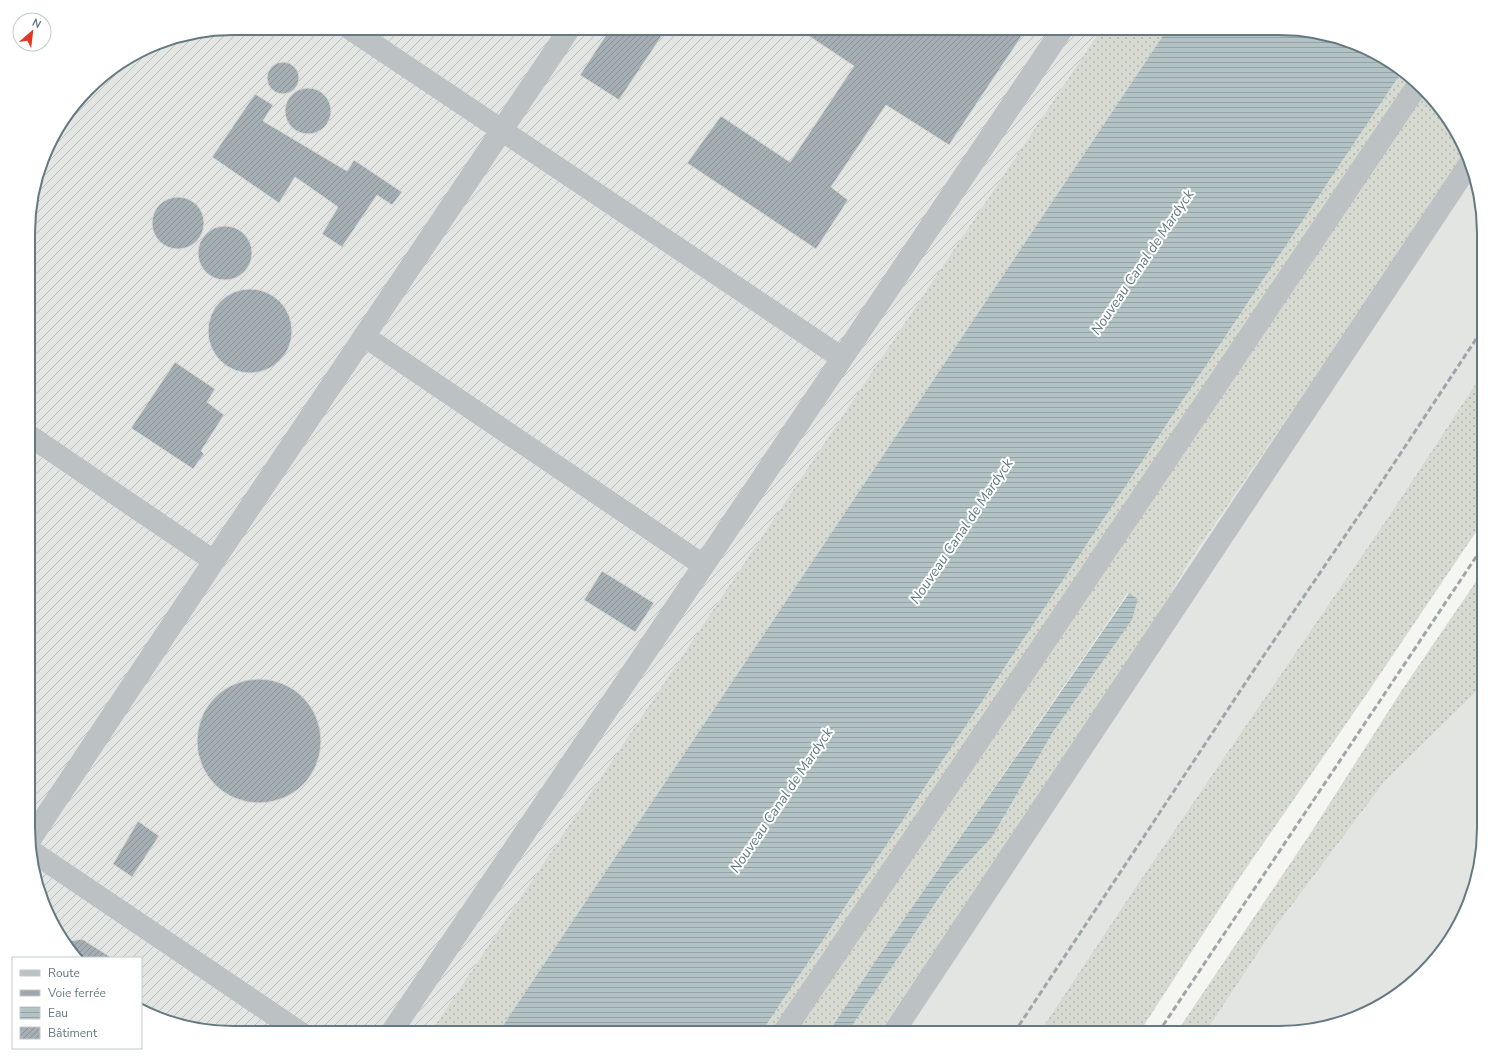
<svg xmlns="http://www.w3.org/2000/svg" width="1512" height="1061" font-family="'Nunito Sans',sans-serif">
<defs>
<pattern id="industrial-furrows" width="10" height="10" patternUnits="userSpaceOnUse"><rect width="10" height="10" fill="#e3e5e3"/><path d="M-1 1l2-2M0 10L10 0M9 11l2-2" fill="none" stroke="#bcbebd"/></pattern>
<pattern id="grass-dots" width="8" height="8" patternUnits="userSpaceOnUse"><rect width="8" height="8" fill="#d6dad1"/><path d="M2 2h.1M6 6h.1" fill="none" stroke="#b1b6af" stroke-width="1.8" stroke-linecap="round"/></pattern>
<pattern id="water-rules" width="6" height="5" patternUnits="userSpaceOnUse"><rect width="6" height="5" fill="#b3c3c5"/><path d="M0 2.5h6" fill="none" stroke="#95a3a5"/></pattern>
<pattern id="building-hatch" width="6" height="6" patternUnits="userSpaceOnUse"><rect width="6" height="6" fill="#a5afb3"/><path d="M-1 1l2-2M0 6l6-6M5 7l2-2" fill="none" stroke="#8a9397"/></pattern>
</defs>
<rect width="100%" height="100%" fill="#f5f5f2"/>
<path fill="#e3e5e3" d="M1467 155 1477 180 1484 220V371L1393 510 1137 885 1039 1033H879L1141 645 1189 562Z
M1484 684V841L1473 894 1442 953 1414 982 1370 1012 1332 1026 1279 1033H1205L1271 933 1385 781Z"/>
<path fill="url(#industrial-furrows)" d="M233 28H1102L430 1033H220L167 1022 141 1008V958H80L56 931 30 854V207L49 142 98 79 155 44Z"/>
<path fill="url(#grass-dots)" d="M1102 28H1168L498 1033H430Z
M1403 70 1457 131 1467 155 1189 562 1141 645 879 1033H847L949 883 992 837 1053 732 1132 620 1138 599 1128 593 888 942 828 1033H761Z
M1484 371V520L1366 695 1238 880 1139 1033H1039L1137 885 1393 510Z
M1484 570V684L1385 781 1271 933 1205 1033H1176L1312 831 1402 690Z"/>
<path fill="url(#water-rules)" d="M1168 28H1292L1345 39 1403 70 761 1033H498Z
M1129 593 1138 599 1132 620 1053 732 992 837 949 883 847 1033H828L888 942Z"/>
<path fill="url(#building-hatch)" stroke="#d7d6d4" d="M602 28H667L619 100 580 75 608 32Z
M797 28H1027L949 145 886 105 831 187 848 200 816 249 687 163 721 116 790 162 854 66Z
M267 78a16 16 0 1 1 32 0a16 16 0 1 1-32 0Z
M285 111a23 23 0 1 1 46 0a23 23 0 1 1-46 0Z
M255 94 273 105 263 121 347 171 354 160 402 192 392 205 377 195 342 247 322 234 338 207 295 177 279 203 212 157Z
M152 223a26 26 0 1 1 52 0a26 26 0 1 1-52 0Z
M198 253a27 27 0 1 1 54 0a27 27 0 1 1-54 0Z
M208 331a42 42 0 1 1 84 0a42 42 0 1 1-84 0Z
M175 362 215 389 207 402 224 415 201 451 204 454 193 469 131 428Z
M602 571 654 603 635 632 584 600Z
M197 741a62 62 0 1 1 124 0a62 62 0 1 1-124 0Z
M138 821 159 836 132 877 113 864Z
M82 939 112 958H80L66 942Z"/>
<g fill="none" stroke-linecap="round" stroke-linejoin="round">
<path stroke="#bcc2c4" stroke-width="22" d="M349 28 842 358
M364 336 703 565
M30 436 214 561 30 840
M214 561 570 28
M30 850 301 1033
M391 1033 1063 28
M783 1033 1417 86
M893 1033 1470 163"/>
<path stroke="#9ea6aa" stroke-width="3" stroke-dasharray="6 3" stroke-linecap="butt" d="M1014 1033 1258 664 1381 483 1484 327
M1158 1033 1484 545"/>
</g>
<g text-anchor="middle" stroke-width="4" stroke-linejoin="round" paint-order="stroke">
<g font-size="14" font-style="italic" fill="#607b7f" stroke="#fff">
<text transform="translate(1142 262) rotate(-56)" y="5">Nouveau Canal de Mardyck</text>
<text transform="translate(961 531) rotate(-56)" y="5">Nouveau Canal de Mardyck</text>
<text transform="translate(781 800) rotate(-56)" y="5">Nouveau Canal de Mardyck</text>
</g>
</g>
<path d="M0 0H1512V1061H0ZM233 35H1279A198 198 0 0 1 1477 233V828A198 198 0 0 1 1279 1026H233A198 198 0 0 1 35 828V233A198 198 0 0 1 233 35Z" fill="#fff" fill-rule="evenodd"/>
<path fill="none" stroke="#657982" stroke-width="2" d="M233 35H1279A198 198 0 0 1 1477 233V828A198 198 0 0 1 1279 1026H233A198 198 0 0 1 35 828V233A198 198 0 0 1 233 35Z"/>
<rect x="12" y="957" width="130" height="92" fill="#ffffff" stroke="#c1c9cd"/>
<rect x="20" y="970" width="20" height="6" fill="#bcc2c4" stroke="#c1c9cd"/>
<text x="48" y="977" font-size="12" fill="#657982">Route</text>
<rect x="20" y="990" width="20" height="6" fill="#9ea6aa" stroke="#c1c9cd"/>
<text x="48" y="997" font-size="12" fill="#657982">Voie ferrée</text>
<rect x="20" y="1007" width="20" height="12" fill="url(#water-rules)" stroke="#c1c9cd"/>
<text x="48" y="1017" font-size="12" fill="#657982">Eau</text>
<rect x="20" y="1027" width="20" height="12" fill="url(#building-hatch)" stroke="#c1c9cd"/>
<text x="48" y="1037" font-size="12" fill="#657982">Bâtiment</text>
<g transform="translate(32 32) rotate(28)"><circle r="19" fill="#ffffff" stroke="#c1c9cd"/>
<path d="M0-3L7 15L0 10L-7 15Z" fill="#e03828"/>
<text y="-6" font-size="11" font-weight="bold" text-anchor="middle" fill="#657982">N</text>
</g>
</svg>
